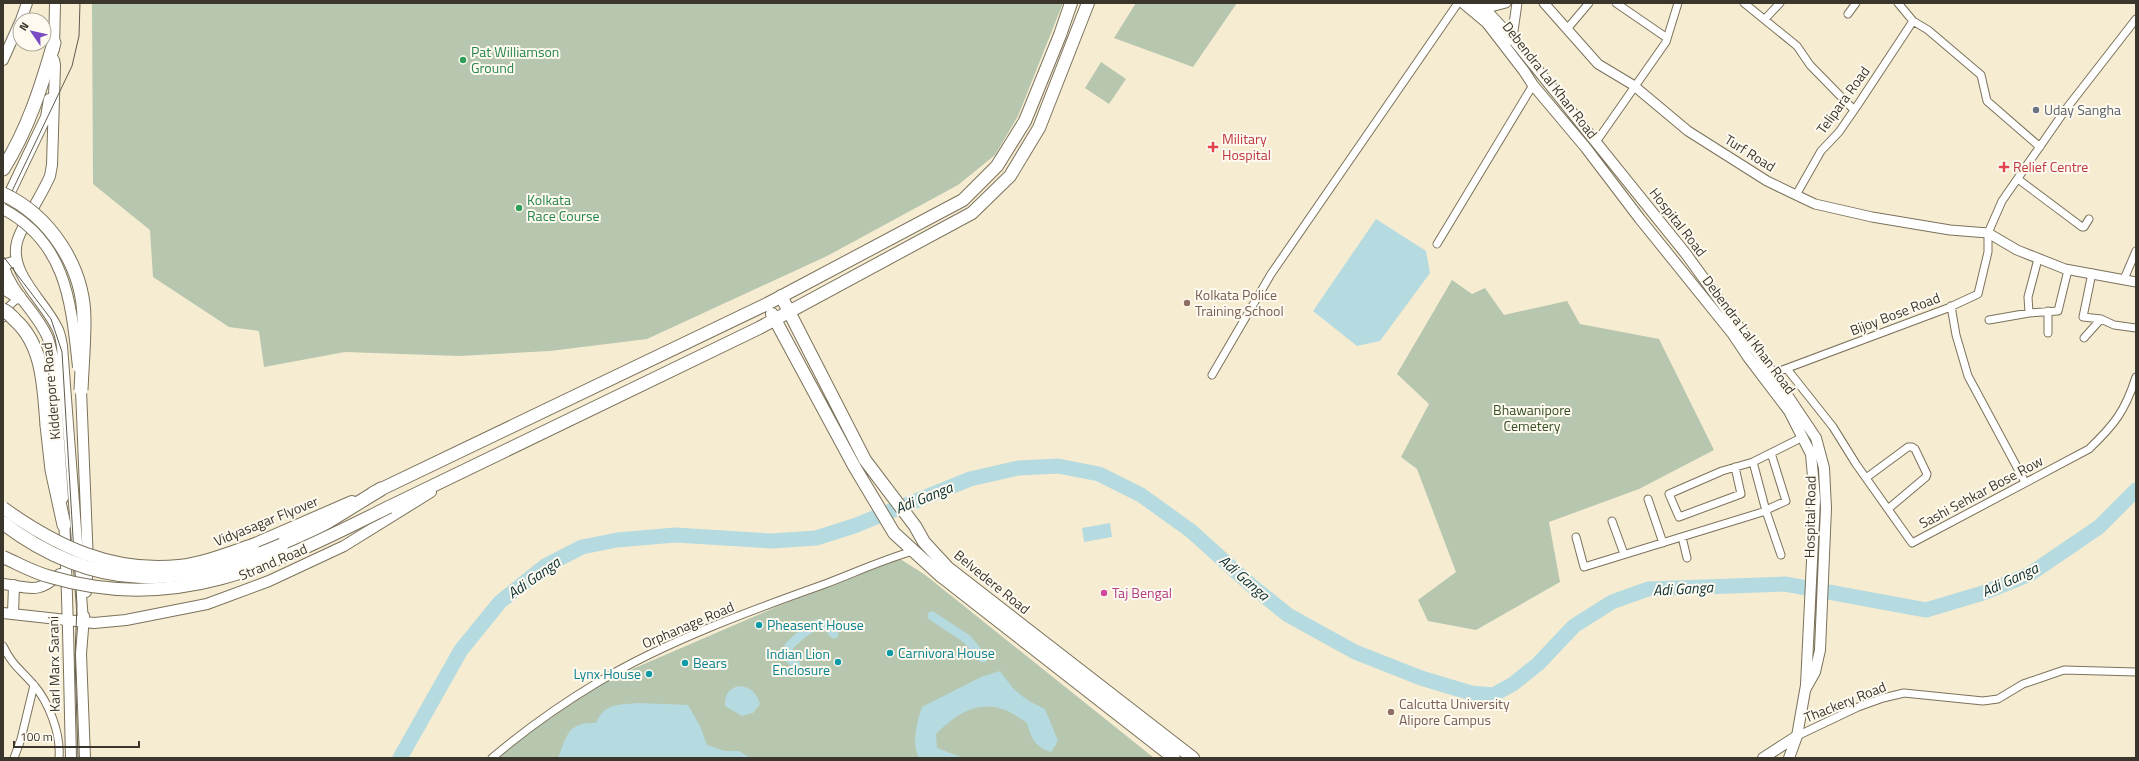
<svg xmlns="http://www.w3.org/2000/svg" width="2139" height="761" font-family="'Titillium Web',sans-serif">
<rect width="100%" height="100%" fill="#f6ecd2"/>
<path fill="#b7c6af" d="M92 3H1063L1018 116 995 155 958 185 827 256 647 339 550 351 459 356 345 352 264 367 259 331 229 327 153 277 150 230 93 184Z
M1136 3H1237L1193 67 1114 38Z
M1101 62 1126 79 1109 104 1085 88Z
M1452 280 1472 294 1485 288 1504 315 1567 301 1580 324 1659 339 1714 450 1639 489 1549 522 1560 582 1476 630 1428 621 1418 600 1456 572 1417 469 1401 457 1429 404 1397 374Z
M900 559 924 574 1154 758H494L600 683 776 607Z"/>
<path fill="#b5dbe0" d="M1376 219 1426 251 1430 273 1380 341 1357 346 1313 311Z
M1110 523 1112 537 1084 542 1082 528Z
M1000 671C1014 691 1022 699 1045 709L1058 741 1051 752C1035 747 1031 738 1027 723 1019 718 1011 711 1002 709 976 700 953 717 936 734L937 748 963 758H919C911 743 917 722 922 707L981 677Z
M738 686C751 687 756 692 760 704L753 713 742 716 725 706C725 695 727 690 738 686Z
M640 703 688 705 700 726 707 745 725 751H739L750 758H558C567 735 568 722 596 723 605 702 620 705 640 703Z"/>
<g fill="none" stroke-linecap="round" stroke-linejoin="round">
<path stroke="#b5dbe0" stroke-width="9" d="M932 616 967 639 983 658
M796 665 787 655 789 646 802 634 817 624 827 625 834 634"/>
<path stroke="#b5dbe0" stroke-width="15" d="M400 758 461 650 500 602 545 566 582 547 617 540 675 535 771 541 816 538 854 526 970 479 1018 468 1058 466 1099 474 1141 495 1191 531 1252 586 1288 615 1355 652 1421 678 1471 693 1493 695 1513 684 1538 664 1574 626 1612 602 1648 589 1785 584 1926 610 1983 593 2030 574 2099 527 2136 490"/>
<g stroke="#7b725b" stroke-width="9">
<path id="minor" d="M1616 3 1667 38
M1744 3 1797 46 1810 65 1854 110
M1898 3 1913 21 1928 30 1981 75 1987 101 2040 147
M1848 14 1856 3
M1765 19 1780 3
M1567 29 1589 3
M1596 142 1666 42 1678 3
M2018 179 2082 227H2084L2089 219
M1796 195 1821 151 1839 132 1857 106 1913 21
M1437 244 1533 85
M2124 279 2136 251
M1951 306 1956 335 1968 376 2025 482
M2048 311V333
M2029 313 2028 297 2038 259
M3 318 7 308 19 297
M2101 319 2114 325 2136 328
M1989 320 2029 313 2058 311 2068 270
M2084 338 2101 319 2083 317 2092 273
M1787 369 1833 427 1856 464 1912 543 2089 449C2115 424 2125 411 2136 377
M1212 375 1271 274 1458 3
M1769 375 1948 308 1978 294 1988 252V233L2002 201 2066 109 2136 19
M1753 462 1766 511 1781 555
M1735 467 1741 494 1679 517 1669 494 1722 471 1753 462 1803 437
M1866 478 1908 447H1912L1915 449 1927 474 1926 477 1888 509
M1648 499 1663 543
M1766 510 1786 501 1771 453
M1612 521 1624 554
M1576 537 1584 567 1766 511
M1682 537 1687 558
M3 646C12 665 20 669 33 684 49 702 61 734 59 758
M1797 736 1858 707 1883 698 1904 693 1983 701 1998 699 2023 684 2064 670 2136 672
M14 758 21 739 34 685
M492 758C525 730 563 703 600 681 667 641 752 610 825 584 854 573 882 560 913 551"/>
</g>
<g stroke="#7b725b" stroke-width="11">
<path id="tertiary" d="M1544 3 1598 64 1633 85 1688 131 1767 181 1796 195 1815 204 1872 217 1950 230 1988 233 2017 250 2065 269 2136 282
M1479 10 1506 3
M1504 44 1512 38 1517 3"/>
</g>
<g stroke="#7b725b" stroke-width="12">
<path id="secondary" d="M1463 3 1487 23 1524 71 1533 85 1586 148 1640 219 1732 333 1748 357 1789 411 1811 454 1815 499 1806 685 1797 736 1789 758
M1477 3 1484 8 1512 38 1686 254 1773 374 1816 438 1824 468 1826 508 1820 650 1815 672 1806 688
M21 20 27 3
M54 49 55 3
M3 60 20 22
M54 60 55 65 52 165 50 176C42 195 22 224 17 242 9 273 43 300 56 326 60 332 61 340 62 346L83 621
M3 207 46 117 49 99
M16 261 3 265C12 294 35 310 47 336 50 343 51 350 53 357L63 498
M81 390 88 563 86 592
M64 518C68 598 69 678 71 758
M3 584C31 588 38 594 60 574
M3 613 94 623 126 620 207 604 269 581 344 546 431 492
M13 614 14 585
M84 616 81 654 85 758
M1763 758 1797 736"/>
</g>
<g stroke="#7b725b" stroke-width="14">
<path id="trunk" d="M781 296 865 460 915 526 924 542 948 568 1193 758
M772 314 854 466 894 533 941 576 1174 758
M373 493 767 304 963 200 997 166 1025 121 1060 35 1071 3
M389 507 759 328 972 213 1010 176 1039 128 1088 3
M253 545 352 502"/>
</g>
<g stroke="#7b725b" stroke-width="15">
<path id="motorway" d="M3 169C28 129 41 88 54 43
M3 287 19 297
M47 425 52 470 64 525
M282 545 319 527 381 489"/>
</g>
<use href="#minor" stroke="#fff" stroke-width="7"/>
<use href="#tertiary" stroke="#fff" stroke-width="9"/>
<use href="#secondary" stroke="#fff" stroke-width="10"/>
<use href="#trunk" stroke="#fff" stroke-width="12"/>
<use href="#motorway" stroke="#fff" stroke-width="13"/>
<path stroke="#615b4e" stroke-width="1" d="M3 210 72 66 79 36 80 3
M3 256 51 319 62 352 77 605 75 656 78 758"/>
<g stroke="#7b725b" stroke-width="12" stroke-linecap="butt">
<path id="secondary-bridge" d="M3 209C67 243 71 303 78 367"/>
</g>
<g stroke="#7b725b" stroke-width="14" stroke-linecap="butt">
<path id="trunk-bridge" d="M3 508C56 546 112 573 179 566 205 563 229 553 253 545
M3 557C19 564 34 573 51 577 179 615 278 562 389 507"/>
</g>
<g stroke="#7b725b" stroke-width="15" stroke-linecap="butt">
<path id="motorway-bridge" d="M3 194C50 216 84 267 84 320 84 344 82 367 81 390
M3 310C8 312 11 316 15 320 44 346 44 389 47 425
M3 523C94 592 180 589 282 545"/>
</g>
<use href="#secondary-bridge" stroke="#fff" stroke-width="10"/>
<use href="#trunk-bridge" stroke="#fff" stroke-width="12"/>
<use href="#motorway-bridge" stroke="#fff" stroke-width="13"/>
</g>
<g fill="#2e9e5b" stroke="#fefaef" stroke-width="1.5">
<circle cx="463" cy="60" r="4"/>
<circle cx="519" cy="208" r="4"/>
</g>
<circle fill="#6b7280" stroke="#fefaef" stroke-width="1.5" cx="2036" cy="110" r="4"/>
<g fill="#e0444e" stroke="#fefaef" stroke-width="1.5">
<path d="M1211 141h4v4h4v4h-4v4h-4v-4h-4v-4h4z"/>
<path d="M2002 161h4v4h4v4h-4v4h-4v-4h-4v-4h4z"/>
</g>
<g fill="#8d6e63" stroke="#fefaef" stroke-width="1.5">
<circle cx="1187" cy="303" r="4"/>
<circle cx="1391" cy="712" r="4"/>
</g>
<circle fill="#d1479c" stroke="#fefaef" stroke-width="1.5" cx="1104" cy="593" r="4"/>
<g fill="#0f9aa8" stroke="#fefaef" stroke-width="1.5">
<circle cx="759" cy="625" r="4"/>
<circle cx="890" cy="653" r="4"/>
<circle cx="838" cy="662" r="4"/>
<circle cx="685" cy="663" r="4"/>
<circle cx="649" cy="674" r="4"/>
</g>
<g text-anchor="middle" stroke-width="4" stroke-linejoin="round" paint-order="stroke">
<g font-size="14" fill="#27864d" stroke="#fefaef" text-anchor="start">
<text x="471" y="57">Pat Williamson<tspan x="471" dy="16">Ground</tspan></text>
<text x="527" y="205">Kolkata<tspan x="527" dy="16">Race Course</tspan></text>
</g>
<g font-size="14" fill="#3a362c" stroke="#fefaef">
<text transform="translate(1550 80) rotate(52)" y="5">Debendra Lal Khan Road</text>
<text transform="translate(1843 100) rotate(-54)" y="5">Telipara Road</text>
<text transform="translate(1750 153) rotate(32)" y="5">Turf Road</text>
<text transform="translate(1678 222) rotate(52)" y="5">Hospital Road</text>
<text transform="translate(1895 314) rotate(-21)" y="5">Bijoy Bose Road</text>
<text transform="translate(1749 335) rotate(53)" y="5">Debendra Lal Khan Road</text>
<text transform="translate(51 391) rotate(-95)" y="5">Kidderpore Road</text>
<text transform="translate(1981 492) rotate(-28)" y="5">Sashi Sehkar Bose Row</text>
<text transform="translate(1810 517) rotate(-89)" y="5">Hospital Road</text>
<text transform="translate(266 521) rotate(-22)" y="5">Vidyasagar Flyover</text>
<text transform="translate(273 562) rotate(-23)" y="5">Strand Road</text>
<text transform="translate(992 582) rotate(39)" y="5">Belvedere Road</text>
<text transform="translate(688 625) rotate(-23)" y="5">Orphanage Road</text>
<text transform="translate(54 664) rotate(-91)" y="5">Karl Marx Sarani</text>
<text transform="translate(1845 702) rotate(-22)" y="5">Thackery Road</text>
</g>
<g font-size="14" fill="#5b616d" stroke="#fefaef" text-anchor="start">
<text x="2044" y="115">Uday Sangha</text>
</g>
<g font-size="14" fill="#be3a42" stroke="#fefaef" text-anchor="start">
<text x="1222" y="144">Military<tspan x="1222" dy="16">Hospital</tspan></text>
<text x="2013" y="172">Relief Centre</text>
</g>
<g font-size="14" fill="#785e54" stroke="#fefaef" text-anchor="start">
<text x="1195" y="300">Kolkata Police<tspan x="1195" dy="16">Training School</tspan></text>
<text x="1399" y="709">Calcutta University<tspan x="1399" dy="16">Alipore Campus</tspan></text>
</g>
<g font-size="14" fill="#364e25" stroke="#fefaef">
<text x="1532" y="415">Bhawanipore<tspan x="1532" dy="16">Cemetery</tspan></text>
</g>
<g font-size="14" fill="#b23c85" stroke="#fefaef" text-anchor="start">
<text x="1112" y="598">Taj Bengal</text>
</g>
<g font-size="14" fill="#0d838f" stroke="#fefaef" text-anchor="start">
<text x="767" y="630">Pheasent House</text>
<text x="898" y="658">Carnivora House</text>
<text x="830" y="659" text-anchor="end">Indian Lion<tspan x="830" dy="16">Enclosure</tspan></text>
<text x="693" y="668">Bears</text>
<text x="641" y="679" text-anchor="end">Lynx House</text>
</g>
<g font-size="15" font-style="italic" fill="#082f33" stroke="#fefaef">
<text transform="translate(924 498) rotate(-22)" y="5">Adi Ganga</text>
<text transform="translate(534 578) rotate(-35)" y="5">Adi Ganga</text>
<text transform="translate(1244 578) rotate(41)" y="5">Adi Ganga</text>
<text transform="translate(2010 580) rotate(-25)" y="5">Adi Ganga</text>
<text transform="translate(1683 589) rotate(-3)" y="5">Adi Ganga</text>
</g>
</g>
<rect width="2139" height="761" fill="none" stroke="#3a362c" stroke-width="8"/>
<g transform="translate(32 32) rotate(304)"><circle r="19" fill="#fefaef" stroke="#b0aca1"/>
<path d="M0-3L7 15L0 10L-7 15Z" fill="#7a4bc3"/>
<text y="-6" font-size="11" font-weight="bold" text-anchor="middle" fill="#3a362c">N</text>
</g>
<path d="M14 741v6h125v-6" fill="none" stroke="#3a362c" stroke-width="2"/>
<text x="20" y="741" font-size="12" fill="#3a362c" stroke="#fefaef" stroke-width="3" paint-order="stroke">100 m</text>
</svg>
